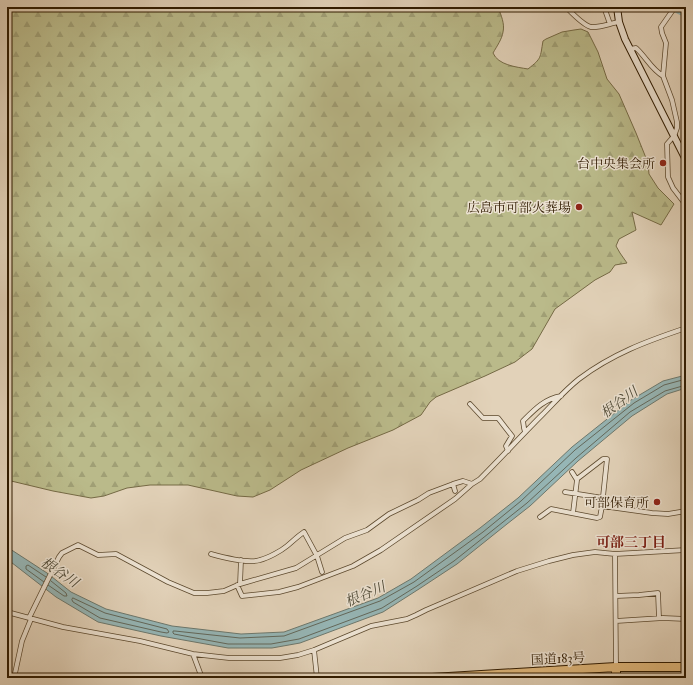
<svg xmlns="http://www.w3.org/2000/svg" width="693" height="685" font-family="'IM FELL Double Pica','Noto Serif JP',serif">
<defs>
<pattern id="forest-firs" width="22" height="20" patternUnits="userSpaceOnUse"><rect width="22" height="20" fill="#baba8a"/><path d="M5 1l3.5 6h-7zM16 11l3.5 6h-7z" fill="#a09f75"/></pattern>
</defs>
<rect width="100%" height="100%" fill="#e2d2b9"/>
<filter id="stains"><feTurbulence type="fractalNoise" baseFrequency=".005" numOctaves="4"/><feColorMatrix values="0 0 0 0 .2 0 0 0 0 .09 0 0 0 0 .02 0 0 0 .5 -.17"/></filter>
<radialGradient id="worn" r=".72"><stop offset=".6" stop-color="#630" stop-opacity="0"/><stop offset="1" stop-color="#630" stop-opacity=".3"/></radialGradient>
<path fill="url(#forest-firs)" stroke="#756a45" d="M7 7H498C501 15 505 24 503 32 502 39 497 46 493 53 498 65 516 67 528 69 542 58 540 58 543 41L546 39 562 32 574 30 581 29 588 32 598 52 607 79 619 94 636 133 648 163 649 174 658 188 674 204 661 225 632 212 636 230 619 239 616 246 620 253 627 263 615 265 610 272 595 280 555 309 532 349 515 362 485 376 436 397 430 402 421 415 393 430 348 448 301 470 270 490 253 497 237 496 188 485H150L127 488 104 496 91 498 53 491 7 480Z"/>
<path fill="#96b6b6" stroke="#6d786d" d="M686 375V388L667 394 632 416 578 461 530 506 507 524 457 564 419 589 383 612 300 643 272 648H228L161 636 98 622 56 597 7 559V547L47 573 71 592 106 609 172 626 241 634 284 632 378 598 411 579 480 528 518 498 572 447 631 400 663 381Z"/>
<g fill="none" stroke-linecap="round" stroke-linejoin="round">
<path stroke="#63685b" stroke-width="1" d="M686 379 664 385 634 403 575 450 521 501 483 532 414 582 380 601 284 636 240 638 175 631H173V633L174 634 228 644H271L299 639 382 608 417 586 454 561 527 503 576 458 630 412 665 391 686 385
M44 582 26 569V566L28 565 46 577
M48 585 64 596H67L66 593 51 581
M73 598 105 613 167 629 169 632 167 633 161 632 100 618 73 602 72 600Z"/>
<path stroke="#96b6b6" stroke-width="9" d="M674 7 686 13"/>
<g stroke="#5c492e" stroke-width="5.5">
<path id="street" d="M566 7C572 13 583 25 591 27 600 28 611 23 619 22
M604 7 610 24
M675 7 661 27 662 33 666 43 663 76 672 100 677 122V128L674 136 667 144 668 177 673 188 686 205
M630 49 636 48C646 57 651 69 663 76
M470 404 483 418H498L512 436 506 446 508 451
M525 432 524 428 523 421C534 410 544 399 561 396
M572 472 577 480 573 513
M453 484 455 491
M472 484 480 479C501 458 521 436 542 415 554 403 565 390 579 379 612 354 647 341 686 328
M565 492 603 498
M602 506 652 513 668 514 686 511
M540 517 551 509 597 518 600 517 602 506 607 459H603L577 479
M211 554C222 557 249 564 260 560 268 558 281 551 287 546 293 541 298 536 304 532L317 556 322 572
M615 554 616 667
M240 584 241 560
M616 596 639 595 658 593 659 618
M7 612 63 627 140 641 193 654 229 658H280L298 655 314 650 371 626 407 619 416 615 426 610 517 571 549 561 573 555 595 552 615 554 686 550
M29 618 59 557 62 553 78 545 98 555 116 554 168 582 194 593H207L224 591 240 584 296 568 345 538 367 530 389 514 418 500 429 493 453 484 463 481 472 484 455 499 381 550 353 566 298 587 279 592 242 596 237 585
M616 621 663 618 686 619
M314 650 317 678
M193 654 202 678
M14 678 22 641 31 619"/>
</g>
<g stroke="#301b00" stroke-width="8">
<path id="secondary" d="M617 7 619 22 625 39 686 160"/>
</g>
<g stroke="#301b00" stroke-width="10">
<path id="highway" d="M432 678 616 667H686
M616 678V667"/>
</g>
<use href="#street" stroke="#ece2d2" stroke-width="4"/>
<use href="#secondary" stroke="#ece2d2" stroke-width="6"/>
<use href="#highway" stroke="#e1b97c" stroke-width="8"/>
</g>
<g fill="#8f2418" stroke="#ece2d2" stroke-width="1.5">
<circle cx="663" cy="163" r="4"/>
<circle cx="579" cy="207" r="4"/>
<circle cx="657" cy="502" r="4"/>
</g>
<g text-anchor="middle" stroke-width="3" stroke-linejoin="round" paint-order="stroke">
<g font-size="13" fill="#301b00" stroke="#ece2d2" text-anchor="end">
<text x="655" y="168">台中央集会所</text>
<text x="571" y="212">広島市可部火葬場</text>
<text x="649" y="507">可部保育所</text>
</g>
<g font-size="13" fill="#301b00" stroke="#ece2d2">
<text transform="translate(558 658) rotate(-3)" y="5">国道183号</text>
</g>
<g font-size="14" font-style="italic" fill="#4f4a37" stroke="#ece2d2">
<text transform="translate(619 402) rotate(-36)" y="5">根谷川</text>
<text transform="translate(60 572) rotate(34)" y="5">根谷川</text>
<text transform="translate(365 594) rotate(-23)" y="5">根谷川</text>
</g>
<g font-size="14" font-weight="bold" fill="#7a1f14" stroke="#ece2d2">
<text x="631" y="547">可部三丁目</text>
</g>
</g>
<rect width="693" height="685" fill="none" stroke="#e2d2b9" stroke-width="24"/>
<rect x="8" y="8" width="677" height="669" fill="none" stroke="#301b00" stroke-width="2"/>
<rect x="12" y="12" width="669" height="661" fill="none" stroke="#301b00"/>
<rect width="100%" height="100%" filter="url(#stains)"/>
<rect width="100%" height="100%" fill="url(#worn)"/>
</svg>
